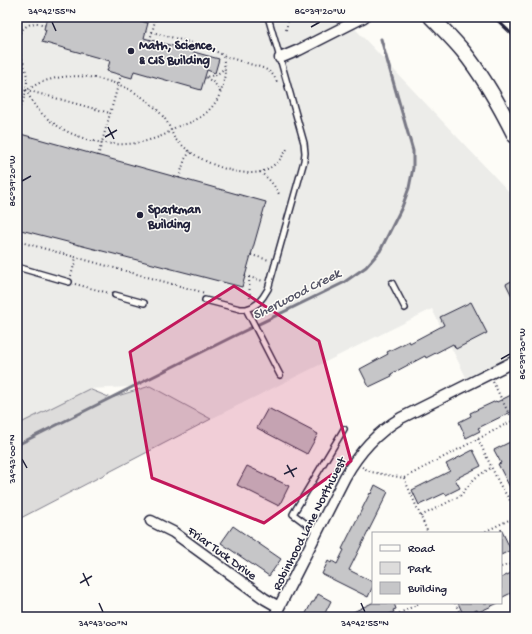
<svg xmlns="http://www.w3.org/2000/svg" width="532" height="634" font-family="'Gochi Hand',sans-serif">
<rect width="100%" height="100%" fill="#fdfcf7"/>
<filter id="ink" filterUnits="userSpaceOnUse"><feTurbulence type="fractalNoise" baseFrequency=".025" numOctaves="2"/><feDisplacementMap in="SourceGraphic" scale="8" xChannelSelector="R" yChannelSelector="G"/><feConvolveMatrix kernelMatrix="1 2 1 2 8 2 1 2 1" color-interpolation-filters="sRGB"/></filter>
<g filter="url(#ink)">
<path fill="#ecece9" d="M17 17H344L512 195 515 200V367L472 389 432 309 211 419 150 386 89 389 17 425Z"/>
<path fill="#dddcdb" stroke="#807f8b" d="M150 386 211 419 17 520V425L89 389 111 398Z"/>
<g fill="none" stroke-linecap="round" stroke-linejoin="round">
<path stroke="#787885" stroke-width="3" d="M17 445 232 337 343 283 366 267 380 251 402 207 409 188 413 168V151L381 39"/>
</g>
<path fill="#c6c6c8" stroke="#22223b" d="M47 17H102L122 22 124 17H127L148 23 144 38 219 59 215 73 207 70 201 90 134 71 132 78 107 71 110 61 42 42 46 30 44 29Z
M17 133 266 202 242 287 17 229Z
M515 279V302L506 284Z
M471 302 487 333 456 349 453 344 426 358 425 356 391 374 392 376 369 387 360 369 388 354 387 352 409 341 410 343 444 325 440 317Z
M515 393V410L478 428 480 431 466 438 459 422 471 416 470 413 496 401 497 402Z
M268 408 318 434 307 454 257 428Z
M510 442 515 452V497L498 464 501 463 494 450Z
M473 450 481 466 455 479 460 488 446 495 445 493 419 505 412 490 450 471 446 464Z
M247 466 289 486 279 506 237 485Z
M375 485 388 492 349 570 373 582V586L368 597 322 574 328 561 331 563 332 561 337 564 344 550 342 549 370 493 371 494Z
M233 526 281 559 269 576 221 543Z
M501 529 511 550 501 555Z
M515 571V591L501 598V578Z
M318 594 331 601 323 617H304L312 602H314Z
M372 603H394L396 609 393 610 394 612 383 617H343Z
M458 603H498L479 612 477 610 464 616Z"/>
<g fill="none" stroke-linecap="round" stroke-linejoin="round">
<g stroke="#22223b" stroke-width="8">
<path id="service" d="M17 267 69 282
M392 283 405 308
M115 295 144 303
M205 300 240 309H246L252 307 258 303 263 297 268 289 304 161 305 153 304 143 280 58 268 17
M246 309 280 375
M317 532 293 514 344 429"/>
</g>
<g stroke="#22223b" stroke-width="13">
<path id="minor" d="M280 58 299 50 364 17
M151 521 173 532 265 599 279 607
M274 617 345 477C359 452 376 433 401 418L515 361"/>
</g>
<g stroke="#22223b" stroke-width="17">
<path id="secondary" d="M431 17C442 28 453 39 463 51 484 77 500 106 515 136"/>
</g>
<path stroke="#22223b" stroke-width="2" stroke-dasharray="1 3" stroke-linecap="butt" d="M135 19 136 17
M286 30 289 17
M152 32 207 47 227 57 263 68C270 71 274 75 277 82
M150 40 156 17
M26 90C29 96 32 101 35 106 60 137 108 151 146 141 153 139 160 137 166 134 169 132 172 129 176 127 182 125 188 124 193 121 210 114 222 97 224 79 226 71 224 63 223 55
M26 90 110 113
M220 92C217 84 212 81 205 77L216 75 225 68
M17 93C20 92 23 92 26 90 32 88 36 84 42 82 67 73 92 75 117 84 136 91 156 105 167 122 170 127 172 134 175 139 178 142 181 144 184 147 201 162 237 177 260 172 272 169 282 159 287 149
M17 113C23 103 27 92 27 80 27 74 25 68 23 62 22 57 19 53 18 47 15 35 24 24 36 23 39 23 42 24 45 25
M98 156 121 75
M260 172C268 178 274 184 279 194
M179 178 185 159 190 152
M17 241 205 293
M251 255 269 260
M71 276 76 258
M245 276 263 281
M249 277 250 299
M75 284 109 293
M493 382 508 412 515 421
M478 439 500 485 515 508
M362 467 371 472 404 478 514 420
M404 478 428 533
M421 516 460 496 475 478 492 467
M482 533 515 517
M501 567 515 563
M455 603 462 617
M392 617 420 603"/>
<use href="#service" stroke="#fdfcf7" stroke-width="5"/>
<use href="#minor" stroke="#fdfcf7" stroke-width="10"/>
<use href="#secondary" stroke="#fdfcf7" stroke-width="14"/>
<path stroke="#22223b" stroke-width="3" d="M494 17 515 37"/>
</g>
</g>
<path fill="#c2185b" fill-opacity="0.2" stroke="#c2185b" stroke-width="3" stroke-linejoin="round" d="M234 286 319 341 351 461 264 523 152 478 130 352Z"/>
<path fill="none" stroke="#22223b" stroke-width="1.5" d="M52 22 56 31M311 27 320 22M108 127 114 139M105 137 117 130M22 181 31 176M501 359 510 354M22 459 27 468M287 465 294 477M284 474 297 468M83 573 89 586M80 583 92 576M99 603 103 612M361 603 365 612"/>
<g fill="#22223b" stroke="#fdfcf7" stroke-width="1.5">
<circle cx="131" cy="51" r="4"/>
<circle cx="140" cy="215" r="4"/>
</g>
<g text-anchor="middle" stroke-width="3" stroke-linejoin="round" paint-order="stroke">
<g font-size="13" font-weight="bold" fill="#22223b" stroke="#fdfcf7" text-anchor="start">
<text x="139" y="49">Math, Science,<tspan x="139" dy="15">&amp; CIS Building</tspan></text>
<text x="148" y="213">Sparkman<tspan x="148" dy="15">Building</tspan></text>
</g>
<g font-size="13" fill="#22223b" stroke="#fdfcf7">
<text transform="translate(308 523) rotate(-63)" y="5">Robinhood Lane Northwest</text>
<text transform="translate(223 552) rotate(36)" y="5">Friar Tuck Drive</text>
</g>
<g font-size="14" font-style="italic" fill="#545466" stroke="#fdfcf7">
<text transform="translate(296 293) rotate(-27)" y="5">Sherwood Creek</text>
</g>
</g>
<rect width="532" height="634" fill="none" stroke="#fdfcf7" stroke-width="44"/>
<rect x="372" y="532" width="130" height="72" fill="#fdfcf7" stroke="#a5a5ac"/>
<rect x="380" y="545" width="20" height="6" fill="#fdfcf7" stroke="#a5a5ac"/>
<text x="408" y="552" font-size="12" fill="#22223b">Road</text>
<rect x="380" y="562" width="20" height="12" fill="#dddcdb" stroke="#a5a5ac"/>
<text x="408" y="572" font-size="12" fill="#22223b">Park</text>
<rect x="380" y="582" width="20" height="12" fill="#c6c6c8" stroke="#a5a5ac"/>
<text x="408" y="592" font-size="12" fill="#22223b">Building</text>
<rect x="22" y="22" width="488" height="590" fill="none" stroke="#22223b" stroke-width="1.5"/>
<g font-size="10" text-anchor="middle" fill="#22223b">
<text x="52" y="14">34°42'55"N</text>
<text x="320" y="14">86°39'20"W</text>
<text transform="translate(11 181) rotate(-90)" y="4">86°39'20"W</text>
<text transform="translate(521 354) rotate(-90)" y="4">86°39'30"W</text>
<text transform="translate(11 459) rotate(-90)" y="4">34°43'00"N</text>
<text x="103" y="626">34°43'00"N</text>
<text x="365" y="626">34°42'55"N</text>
</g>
</svg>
